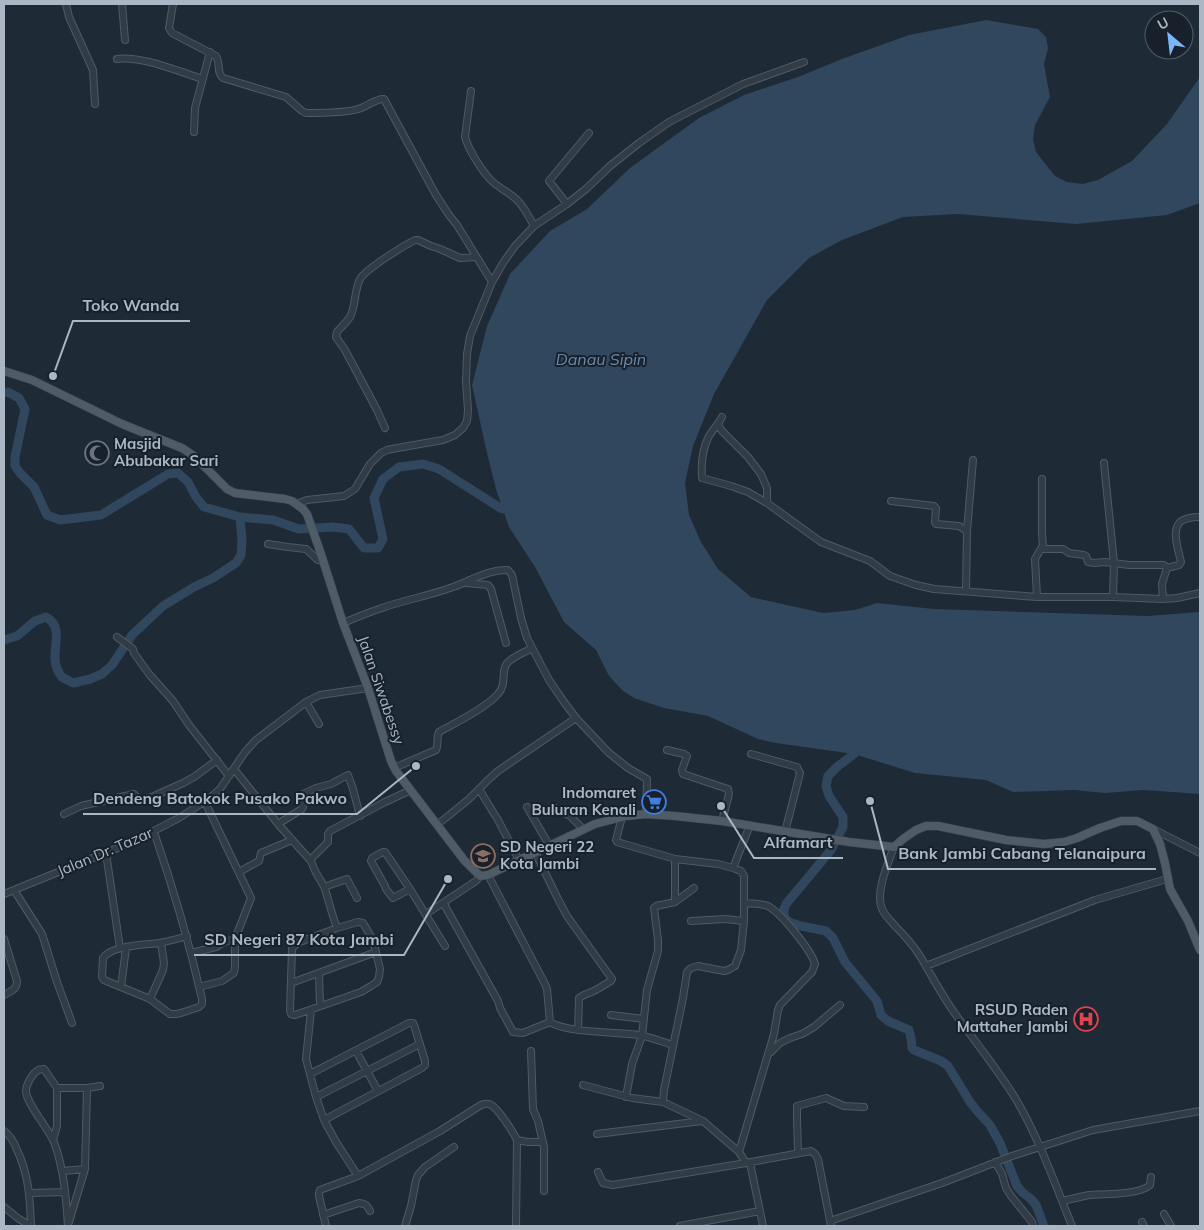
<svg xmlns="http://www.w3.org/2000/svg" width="1204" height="1230" font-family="Mulish,sans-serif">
<rect width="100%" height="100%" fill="#1e2a36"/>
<path fill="#31475e" d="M986 20 1038 29 1046 37 1048 48 1044 64 1050 97 1035 125 1033 139 1036 152 1055 176 1067 182 1083 184 1098 180 1132 161 1167 124 1200 77V203L1167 215 1076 224 958 214 903 217 842 240 809 258 767 300 714 394 693 446 685 483 689 515 701 542 718 569 751 597 823 613 855 610 877 603 934 609 1148 616 1200 612V794L1143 790 1105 793 1074 790 1013 792 986 780 915 773 854 754 776 743 758 739 708 716 664 708 634 698 622 690 609 676 596 650 564 622 535 567 509 527 496 489 486 449 472 385 487 326 510 274 550 231 587 209 630 168 699 118 744 95 798 77 842 59 909 35Z"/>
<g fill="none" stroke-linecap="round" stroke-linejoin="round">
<path stroke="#31475e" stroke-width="9" d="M4 393 8 392 19 398 25 409 15 457V466L20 473 34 487 47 515 60 520 101 515 168 474 178 473 188 482 196 497 204 507 240 517 273 520 299 529 332 527 349 529 364 548H378L383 539 374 498 383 479 399 467 423 464 439 469 502 509
M4 640 17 636 35 621 46 617C69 630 44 656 62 677 65 679 70 681 73 683L90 679 102 674 112 665 132 635 163 606 194 587 213 578 236 563 241 555 242 541 240 517
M854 754 837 767 828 776 826 786 829 796 843 817V827L831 850 786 904 784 909V917L789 922 801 926 826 931 833 938 845 962 877 1001 881 1015 888 1021 909 1030 911 1038 912 1048 914 1050 941 1061 948 1066 970 1102 978 1112 990 1125 1000 1143 1017 1186 1022 1192 1031 1199 1036 1205 1044 1226"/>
<g stroke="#4f5a65" stroke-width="8">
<path id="minor" d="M66 4 69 17 93 70 95 104
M122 4 125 40
M173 4 169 28 172 33 216 56C221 64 216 72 223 78L286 97 302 111 306 113C319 113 346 113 358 109 367 107 376 98 384 99L436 195 449 215 457 225 492 282
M117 59C140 55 180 72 203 79
M471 91 465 137C468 149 484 175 494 183 501 189 510 193 516 199 524 206 529 217 534 226
M194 132 195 108 210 52
M567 204 549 181 589 133
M722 417C718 425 712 430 708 438 702 451 701 464 702 478L731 486 748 492 767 503 821 542 870 561 890 576 916 585 934 589 1037 597H1113L1163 599 1177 598 1200 593
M718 425 722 431 748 457 761 474 767 488V503
M385 428 377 410 345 350 336 337 337 332C341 327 346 323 350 317 356 306 354 291 360 279 366 269 403 246 415 240H418L431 246 440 249 460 258 476 257
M1104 463 1114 563 1113 597
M1042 479V532L1043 549H1063L1069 553 1084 555 1086 556 1088 562 1094 563 1105 562 1129 565H1164L1167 568 1162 584 1163 599
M891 501 934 506 936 508 935 522 936 524 959 526 967 531
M297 504 307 500 344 496 355 489 370 464 381 453 387 450 397 448 443 440 455 435 463 428 467 421 468 410 466 382 467 354 470 336 492 282 503 263 515 246 534 226 567 204 586 189 610 166 639 143 669 122 743 84 804 62
M268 544 288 547 306 549 318 560 323 561
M1167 568 1179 565 1181 562C1179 552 1171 531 1180 522 1185 518 1194 517 1200 517
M466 583 488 585 491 589 506 643
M966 591 967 531 973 460
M1037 597 1035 559 1042 547
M343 623C355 618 367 613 379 609 403 600 429 596 453 587 471 581 488 569 508 570L512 575 521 618 527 638 549 680 564 702 576 718 609 753 628 768 647 779 646 814
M117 637 133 649 134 653 149 674 173 701 189 725 229 776
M306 702 319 724
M667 750 684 754 687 756 682 770 683 774 728 789 729 794 722 821
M751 754 797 767 800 773 785 832
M394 768 436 750C439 744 436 738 439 732 455 723 486 708 498 694 507 684 501 674 506 665 509 658 526 652 532 648
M234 769 278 824 311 861
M479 789 498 820 519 860
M527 807 549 845
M553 807 570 816 583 829
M64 814 81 806 134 794 140 800 152 797 183 783 194 777 217 760
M622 817 616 840 617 842 675 859 718 864 733 868
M278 824 302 809 303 807 300 798 301 795 316 788 331 784 348 775 353 789 360 816
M437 825 469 799 488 780 498 771 576 718
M1153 829 1200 853
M154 832C173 887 189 942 202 999V1004L199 1007 181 1013 176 1014H170L150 999 104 980 102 977 103 958C112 945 145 945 159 943 169 941 178 939 187 936
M894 847C888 863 875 893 882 909 885 916 891 921 896 927 905 936 913 945 920 956 932 976 942 996 956 1015 976 1043 999 1071 1017 1101 1040 1141 1055 1184 1072 1226
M535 852 558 899 567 916 612 979 611 981 594 991 584 995 579 998 578 1030
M106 853 120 948
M675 859V902
M239 872 259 861 261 853 292 840
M488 875 545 984 547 989 550 1022C566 1033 617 1032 639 1035 651 1037 662 1042 673 1045
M385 886 371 861 372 858 383 852H385L410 889 393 898 386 889
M324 887 347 879 357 898
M410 889 445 946
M14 890 42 934 57 982 72 1023
M4 894 130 843 179 818 210 798 220 789 245 752 256 740 306 702 320 695 368 688
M445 902V906L498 1001 500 1008 513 1032 523 1033 550 1022
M426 914 476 881 480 876
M691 921 725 919 744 921
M358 922 363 923 373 940 380 969 379 977 377 982 371 986 361 992 295 1015 291 1014 290 1010 292 949 295 945 300 942 337 928Z
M337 928C332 915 329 902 325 889 321 879 312 870 311 859L328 842V834L330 831 385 802 411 790
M4 939 17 981C17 990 11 991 4 995
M191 953 216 947 224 942 235 939
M926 966 1095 900 1167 879
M319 973 320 1006
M291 983 376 952
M121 987 126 948
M199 987 222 981 234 973 235 966V939L251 898 205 802
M150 999 163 970 164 963 161 943
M311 1010 306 1059 316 1097 324 1120 336 1142 358 1176
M611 1015 644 1019
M356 1051 378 1091
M531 1051 533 1109 538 1121 544 1147V1191
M770 1053 780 1043 790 1038 802 1034 814 1027 840 1005
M310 1074 409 1023H413L414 1025 425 1061V1065L422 1068 324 1120
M583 1085 632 1098 663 1102
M57 1088 44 1069C41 1069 39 1069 37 1071 32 1074 26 1085 26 1091 26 1103 48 1128 54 1142 64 1169 66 1197 68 1226
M316 1097 420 1044
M626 1097 632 1064 642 1036 647 990 658 951V940L654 908 656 906 675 902 694 888
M4 1131C10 1135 14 1142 17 1150 29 1175 30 1199 31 1226
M597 1134 702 1121
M53 1140 57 1126V1088H87L100 1086
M739 1152 774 1034 778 1010 780 1005 812 972 815 964C811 950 781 913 768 906 760 903 752 904 744 903
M798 1153 797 1118V1106L826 1098 844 1106 864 1107
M995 1162 1002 1174 1006 1188 1011 1196 1032 1222 1033 1226
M746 1163 739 1152 703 1121 663 1102 664 1090 683 998 687 972 691 968 698 966 724 971 728 970 735 966 741 950 744 921V876L741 871 733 868 750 825
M750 1163 763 1226
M63 1171 85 1169
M598 1172 603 1183 613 1185 746 1163 811 1151 815 1154 818 1159 831 1226
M30 1193 65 1192
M1062 1201C1071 1199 1080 1197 1089 1195 1104 1194 1140 1195 1150 1185L1151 1177
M4 1207 19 1219 31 1226
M1164 1214 1171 1226
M323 1215 359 1203C366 1204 367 1205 370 1211
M830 1221 942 1183 1012 1156 1093 1130 1200 1111
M69 1222 85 1169 87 1088
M1142 1222 1144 1226
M326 1226 319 1196V1193L320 1190 358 1176 440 1131 481 1105C484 1104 486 1103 489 1104 497 1106 513 1132 517 1140L528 1142H543
M405 1226 411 1206 416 1180 418 1175 425 1167 454 1147
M516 1226 517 1140
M680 1226 760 1211"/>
</g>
<g stroke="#3b4550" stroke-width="9">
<path id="major" d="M4 371 32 380 122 424 182 448 194 456 227 489 235 493 285 499 292 501 303 509 307 514 320 551 343 623 368 688 391 761 396 771 464 860 480 876 488 875 595 824 626 816 646 814 675 816 722 821 849 842 894 847 903 839 916 830 926 826H938L1006 840 1044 844 1064 842 1077 838 1100 828 1121 821H1137L1153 829 1160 844 1165 863 1170 889 1188 921 1200 950"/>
</g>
<use href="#minor" stroke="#323c47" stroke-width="6"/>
<use href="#major" stroke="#4f5b67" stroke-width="8"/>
</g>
<defs>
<g id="mosque-ring" transform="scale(1.25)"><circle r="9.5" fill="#18212b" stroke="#6b7280" stroke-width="1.5"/><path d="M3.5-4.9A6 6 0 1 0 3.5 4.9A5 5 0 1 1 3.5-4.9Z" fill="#6b7280"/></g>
<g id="supermarket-ring" transform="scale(1.25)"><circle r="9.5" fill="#18212b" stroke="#3f7fe0" stroke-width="1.5"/><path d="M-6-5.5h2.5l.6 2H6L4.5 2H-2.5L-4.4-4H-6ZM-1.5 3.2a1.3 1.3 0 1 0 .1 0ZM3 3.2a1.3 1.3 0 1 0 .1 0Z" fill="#3f7fe0"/></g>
<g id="school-ring" transform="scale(1.25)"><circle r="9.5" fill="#18212b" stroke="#8d6e63" stroke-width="1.5"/><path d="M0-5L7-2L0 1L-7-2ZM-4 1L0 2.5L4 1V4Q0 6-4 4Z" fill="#8d6e63"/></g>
<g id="hospital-ring" transform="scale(1.25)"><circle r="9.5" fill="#18212b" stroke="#e0444e" stroke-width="1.5"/><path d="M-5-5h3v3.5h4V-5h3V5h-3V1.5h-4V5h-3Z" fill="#e0444e"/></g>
</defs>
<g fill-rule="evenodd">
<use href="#mosque-ring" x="97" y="453"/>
<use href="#supermarket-ring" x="654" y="802"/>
<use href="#school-ring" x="483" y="856"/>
<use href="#hospital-ring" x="1086" y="1019"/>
</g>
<g text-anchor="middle" stroke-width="4" stroke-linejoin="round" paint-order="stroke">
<g font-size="15" font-weight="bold" fill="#abb7c4" stroke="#18212b" text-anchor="start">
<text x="114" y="449">Masjid<tspan x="114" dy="17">Abubakar Sari</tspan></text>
<text x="636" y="798" text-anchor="end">Indomaret<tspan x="636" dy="17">Buluran Kenali</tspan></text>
<text x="500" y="852">SD Negeri 22<tspan x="500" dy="17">Kota Jambi</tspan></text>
<text x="1068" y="1015" text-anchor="end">RSUD Raden<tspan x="1068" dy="17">Mattaher Jambi</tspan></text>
</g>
<g font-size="15" fill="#abb7c4" stroke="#18212b">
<text transform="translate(381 690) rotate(71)" y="5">Jalan Siwabessy</text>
<text transform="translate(105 852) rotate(-23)" y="5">Jalan Dr. Tazar</text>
</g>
<g font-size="16" font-style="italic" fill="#6b8aaa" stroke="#18212b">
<text x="601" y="365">Danau Sipin</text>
</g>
</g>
<path fill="none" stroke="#abb7c4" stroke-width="2" d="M53 376L73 321H190M416 766L357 814H83M721 806L754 858H843M870 801L888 869H1156M448 879L404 955H194"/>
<g fill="#abb7c4" stroke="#18212b" stroke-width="2">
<circle cx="53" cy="376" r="5"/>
<circle cx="416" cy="766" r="5"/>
<circle cx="721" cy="806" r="5"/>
<circle cx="870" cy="801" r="5"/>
<circle cx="448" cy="879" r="5"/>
</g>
<g font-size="16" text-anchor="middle" font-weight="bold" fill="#abb7c4" stroke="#18212b" stroke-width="4" stroke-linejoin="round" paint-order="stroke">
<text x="131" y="311">Toko Wanda</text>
<text x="220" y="804">Dendeng Batokok Pusako Pakwo</text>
<text x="798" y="848">Alfamart</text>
<text x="1022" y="859">Bank Jambi Cabang Telanaipura</text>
<text x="299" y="945">SD Negeri 87 Kota Jambi</text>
</g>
<rect width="1204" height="1230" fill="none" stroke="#abb7c4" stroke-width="10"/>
<g transform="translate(1169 35) rotate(332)"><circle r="24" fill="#18212b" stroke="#535d68"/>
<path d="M0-4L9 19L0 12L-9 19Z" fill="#79b6fb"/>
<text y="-8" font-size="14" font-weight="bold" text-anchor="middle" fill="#abb7c4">U</text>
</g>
</svg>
